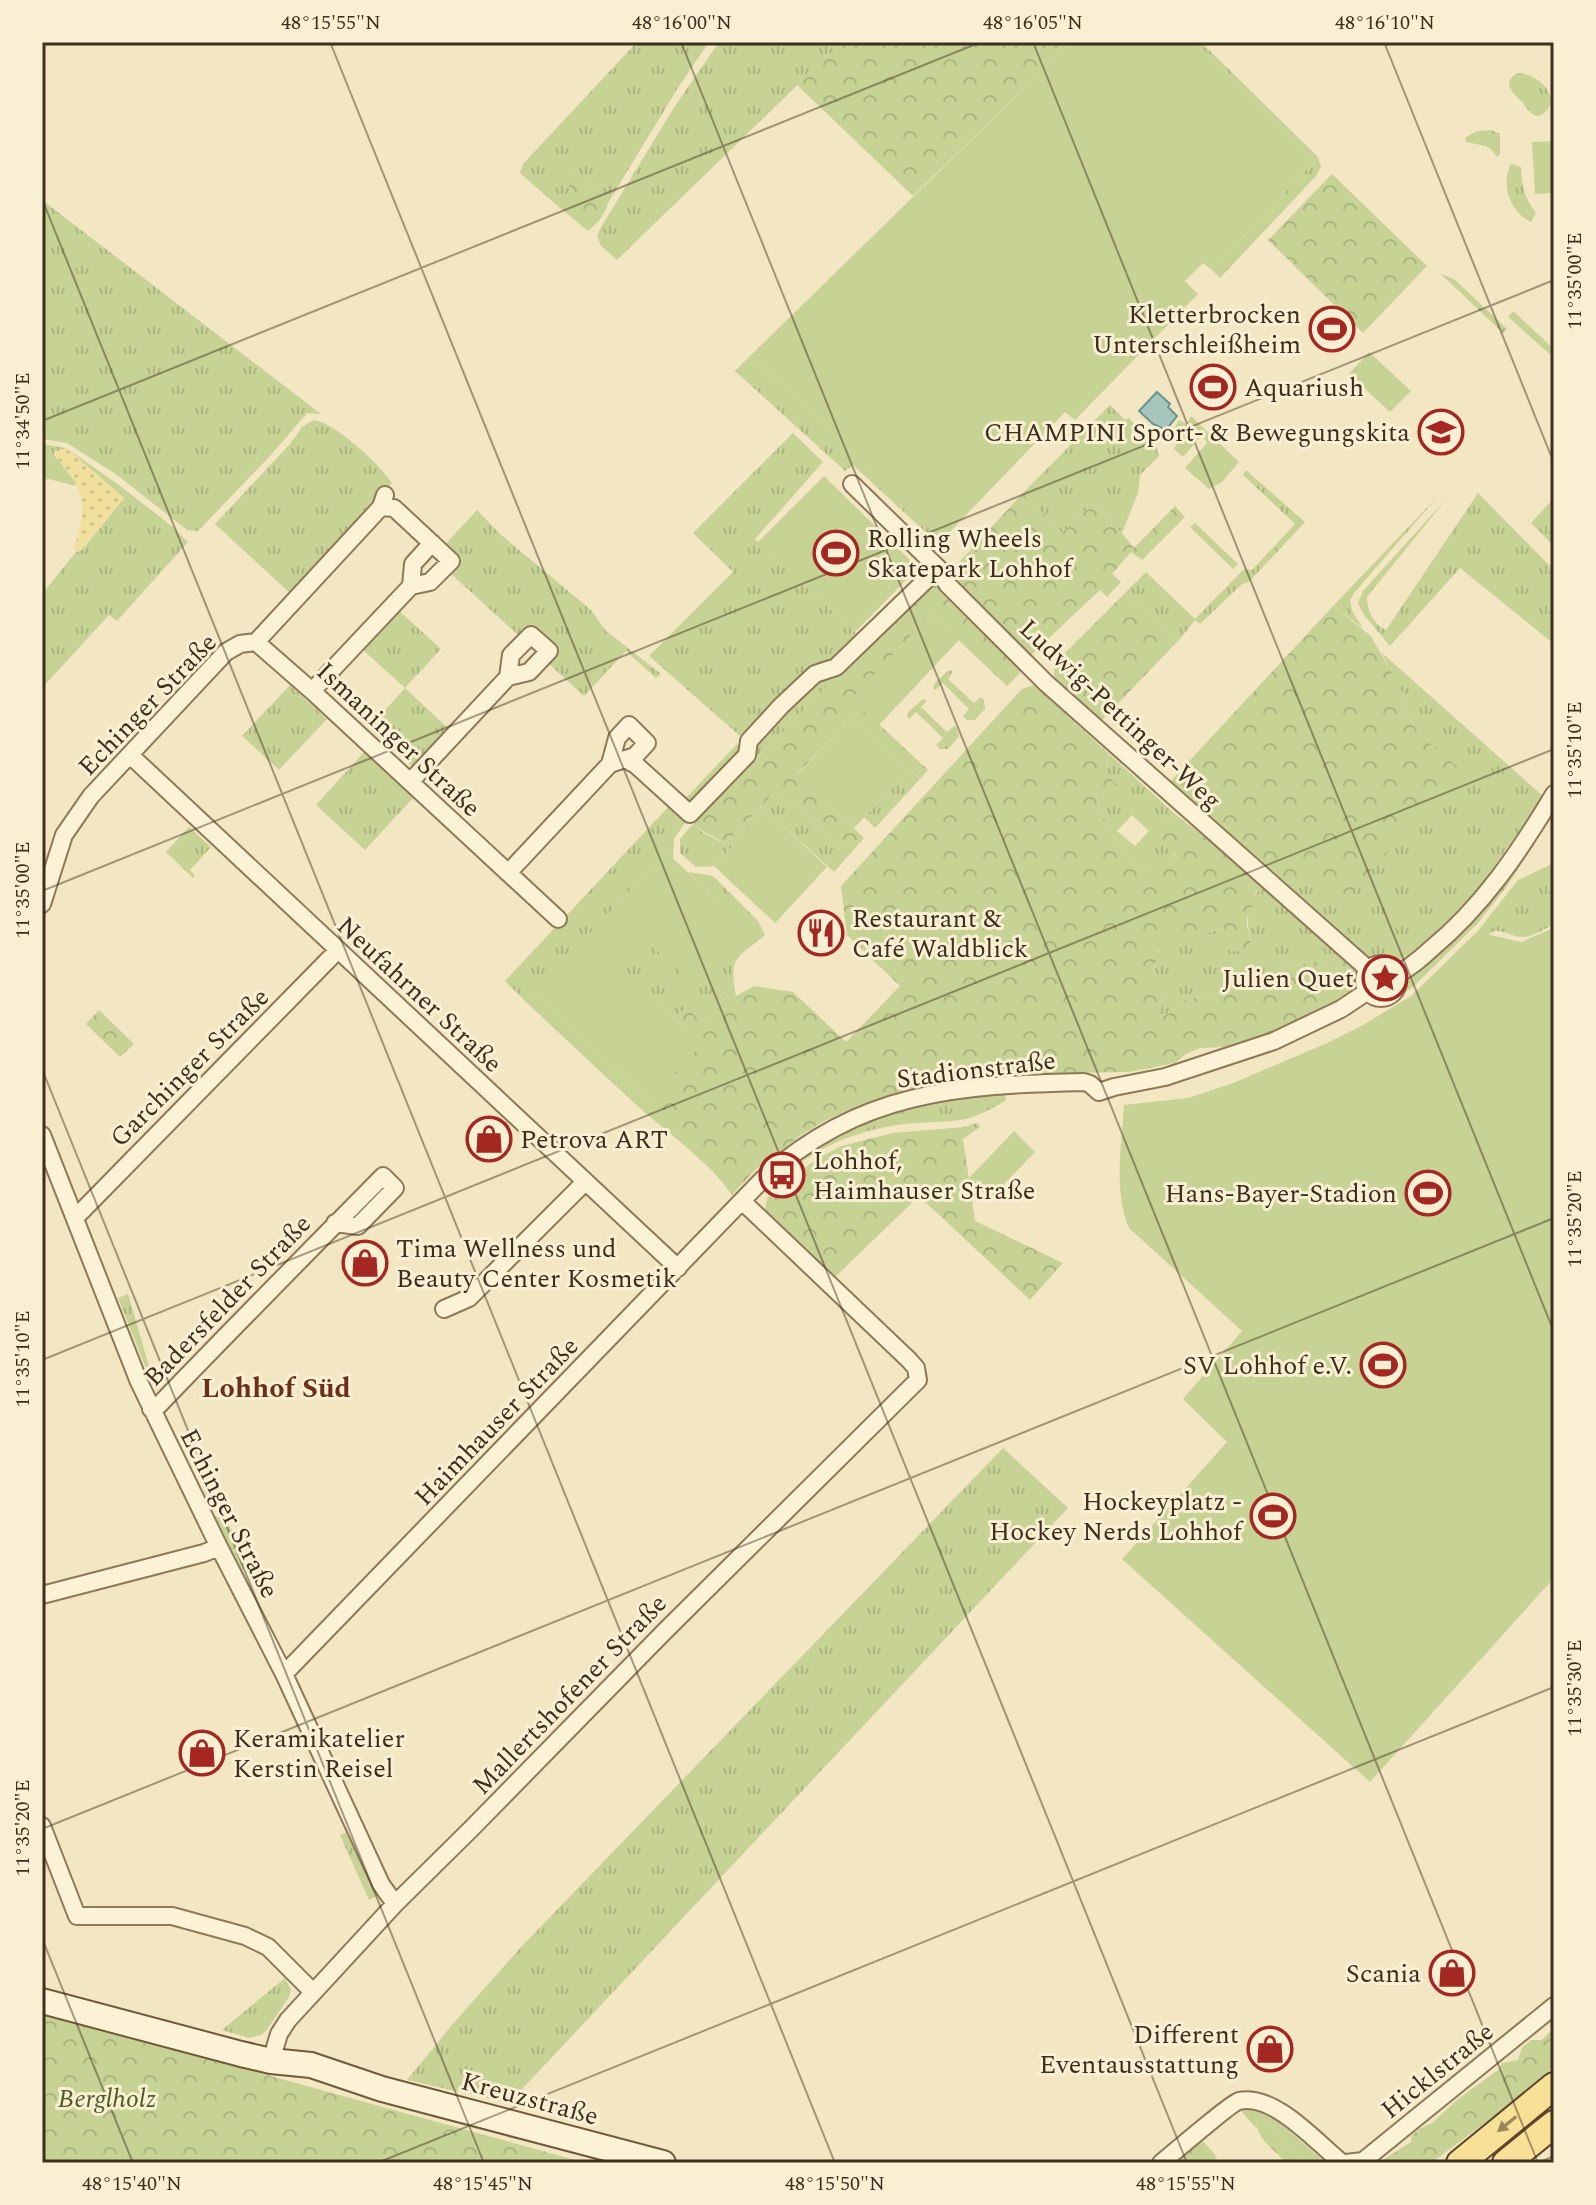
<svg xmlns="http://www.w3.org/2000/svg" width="1596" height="2205" font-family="Spectral,serif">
<defs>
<pattern id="grass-tufts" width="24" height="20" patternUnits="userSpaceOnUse" patternTransform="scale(2)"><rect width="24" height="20" fill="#c7d295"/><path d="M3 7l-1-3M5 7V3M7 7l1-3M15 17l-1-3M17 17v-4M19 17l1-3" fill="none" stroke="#acb580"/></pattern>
<pattern id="forest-crowns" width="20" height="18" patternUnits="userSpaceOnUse" patternTransform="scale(2)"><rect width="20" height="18" fill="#c7d295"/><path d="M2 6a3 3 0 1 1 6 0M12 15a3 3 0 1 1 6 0" fill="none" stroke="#acb580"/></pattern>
<pattern id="sand-dots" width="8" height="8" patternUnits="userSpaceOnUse" patternTransform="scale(2)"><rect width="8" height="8" fill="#f1df9d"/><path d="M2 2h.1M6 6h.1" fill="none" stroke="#d0c087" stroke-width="1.8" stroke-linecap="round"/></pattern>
</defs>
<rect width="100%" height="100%" fill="#f2e7c2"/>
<path fill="url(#grass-tufts)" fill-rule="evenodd" d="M637 42H709L679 86 608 203 601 202 594 195V190L585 178 577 173 573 176 569 193 556 196 553 202 520 173 523 164Z
M719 42H842L617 260 601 246 597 235 600 229 673 109Z
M1195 42H1201L1318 157 1321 167 1316 176 1220 278 1212 270 1315 161Z
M1518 73C1534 73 1562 94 1546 111 1536 123 1528 110 1522 102 1513 92 1500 83 1518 73Z
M1491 130 1500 134V154L1497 157 1492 150 1486 146 1466 142 1465 139 1466 137 1478 131Z
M1511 164 1521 167C1523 189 1523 195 1536 213L1531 222C1510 212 1500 184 1511 164Z
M42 200 321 414 307 413 270 456 198 531 187 530 117 475 67 443 42 439Z
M1441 274 1454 279 1507 329 1503 333Z
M1513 311 1554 349V358L1508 317Z
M751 355 953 548 948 553 853 465 845 471 735 371Z
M1110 405 1125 420 1129 418 1156 446 1159 456 1140 475 1138 493 1122 533 1093 504 1062 533 1023 493Z
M314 420C335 423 380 464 392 483L373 506 291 594 215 524 290 444 302 427Z
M793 433 823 462 755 539 855 632 857 637 745 738 740 736 649 656 733 572 693 533Z
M42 444 66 448 119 485 173 527 188 542 117 621 109 615 42 688V594L76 552 82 550 124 498 66 448 54 452 55 456 77 484 75 486 49 479 42 480Z
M1246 470 1305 522 1249 582 1242 584 1200 624 1195 620 1179 640 1125 593 1146 572 1195 619 1244 569 1252 570 1295 524 1243 475Z
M1478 493 1554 570V644L1460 568 1390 646 1364 615 1358 603 1363 591 1447 498 1367 597C1367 610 1373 624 1386 630Z
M1440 494 1354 593 1350 601 1353 613 1363 628 1333 606Z
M1553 499H1554V546L1531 523Z
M477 510 500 534 591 610 605 630 661 674 656 678 626 651 584 696 548 663 557 653 528 626 519 636 450 573 442 548Z
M1195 523 1238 564 1233 569 1190 527Z
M398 610 441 649 405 688 450 730 415 769 369 728 405 688 362 649Z
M1382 653 1544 797 1479 888 1433 935 1404 958 1395 960 1384 956 1363 959 1277 881 1310 885 1460 770 1419 734 1401 705 1403 693 1393 677Z
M949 670 953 672 948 679 974 703 981 697 984 700 985 709 975 720H967L963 716 969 709 943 683 935 690 933 688 935 683Z
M840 673 745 770 749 763 753 746 815 682Z
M290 685 327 719 279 770 242 736Z
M923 699 927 701 921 707 947 732 954 726 957 728 959 737 948 749H940L936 745 943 738 916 712 909 719 907 716 908 712Z
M737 744 740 747 738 760 692 803 684 800Z
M364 752 413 798 365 850 316 805Z
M1107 752 1175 814 1165 821 1175 859 1163 870 1147 865 1137 866C1117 844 1104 825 1096 796 1110 784 1108 768 1107 752ZM1132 815 1149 831 1135 846 1117 831Z
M908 771 921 778 875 828 864 817Z
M772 795 803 811 837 849 864 838 834 872 766 810 714 866 696 867 680 853V839L693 824 702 832 725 844Z
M671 804 687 820 674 839 673 859 666 852 526 1002 505 981Z
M1554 808V813L1507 886 1478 923 1414 986 1400 996 1410 978 1469 923Z
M189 827 211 847 190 870 195 875 193 878 166 852Z
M1554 863V924C1545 929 1531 938 1521 937 1511 936 1504 930 1494 931L1451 957 1477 932 1518 880Z
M688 872 713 876 758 921 765 935C737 959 728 956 736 996L726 998 718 1004V1011L705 1020 698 1019 687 1008 672 1017 615 964 641 936 750 931Z
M1264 884 1343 958 1289 966 1210 996 1186 999 1167 1015 1160 1014 1163 994 1153 971 1159 952 1155 946 1156 936 1168 933 1200 935 1225 928 1227 938 1251 942C1245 919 1247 901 1264 884Z
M1005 1091 1006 1100C994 1108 980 1115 966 1119 941 1124 915 1121 891 1126 848 1134 823 1147 788 1171L785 1168C798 1159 811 1147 826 1139 880 1106 943 1099 1005 1091Z
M128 1294 156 1390 155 1391 118 1298Z
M1003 1448 1068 1508 509 2103 407 2080 457 2019 521 1947Z
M211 1483 227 1499 235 1522 213 1506 204 1491Z
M214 1515 228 1523 249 1566 242 1570Z
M346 1832 366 1873C374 1877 380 1887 377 1896L369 1900 340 1835Z
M285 1978 291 1990 289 1997 266 2031 261 2035 249 2038 222 2030Z
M1250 2106H1261L1326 2163H1309L1286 2146 1267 2122 1256 2120 1257 2129 1239 2109Z
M1202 2140 1217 2157 1211 2163H1174Z"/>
<path fill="url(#forest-crowns)" d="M842 42H1072L913 196 797 85Z
M577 173 585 178 594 190V195L598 197 601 202 608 203C605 215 597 224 588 231L553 202 556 196 569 193V180Z
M1332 174 1427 266 1363 333 1268 240Z
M1023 493 1062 533 1093 504 1122 533 1134 548 1175 506 1185 517 1142 560 1131 552 1112 574 1121 582 1107 597 1100 590 1030 656 953 581 950 575 952 570Z
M939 585 1020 660V673L1007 686 931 614 852 699 928 770 921 778 908 771 851 718 797 774 864 838 837 849 803 811 772 795 725 844C715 836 703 833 693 824L840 673 929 586Z
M1125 593 1179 640 1101 721 1054 677V664Z
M1333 606 1371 636 1403 693 1401 705 1419 734 1461 770 1343 902 1310 885 1277 881 1168 784Z
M1034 685 1107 752 1108 776 1120 788 1102 791 1096 797C1104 825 1117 844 1137 866L1147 865 1163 869 1175 859V854L1163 845 1158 831 1165 821 1175 814 1264 884 1255 893V904C1243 917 1247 926 1251 942L1241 952 1227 950V938L1224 928 1200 935 1188 944 1168 933 1157 936 1155 945 1161 959 1155 963 1153 971 1161 979 1163 994 1161 1014 1167 1015 1186 999 1210 996 1289 966 1343 958 1353 968 1357 974 1352 990 1340 1002 1283 1030 1244 1046 1200 1048 1186 1054 1175 1063 1129 1072 1008 1074 908 1090 852 1109 824 1121 798 1137 761 1168 759 1166 732 1195C712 1165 671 1135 643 1111 603 1075 565 1038 526 1002L534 993 649 1100 700 1045 672 1017 687 1008 698 1019 705 1020 718 1011V1004L726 998 736 996 754 986 793 992 846 1042 900 986 847 935 841 886 1022 689Z
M99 1010 134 1044 120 1057 86 1024Z
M977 1123 980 1127 963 1139 975 1221 1063 1263 1030 1300 919 1196 835 1277 765 1210 767 1198 787 1180 817 1159 841 1146 893 1133 964 1127Z
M42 2013 586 2163H42Z
M1554 2028V2067L1501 2111 1431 2163H1378L1411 2142 1412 2135 1421 2128 1432 2123 1458 2099 1498 2070 1502 2063 1518 2060 1522 2048 1531 2040H1542Z
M1256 2120 1267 2122 1286 2146 1309 2163H1285C1274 2146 1259 2145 1256 2120Z"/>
<path fill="url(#sand-dots)" d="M66 448 124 498 81 550 76 552 74 548C81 530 86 503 76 484 71 472 59 464 54 452Z"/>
<path fill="#c7d295" d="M1072 42H1195L1315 161 1212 270 1203 263 1185 281 1198 294 1075 420 1065 412 943 539 751 355Z
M1554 141V193L1535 194 1532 142Z
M1369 352 1411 391 1390 412 1349 374Z
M1191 416 1239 462 1222 482 1209 489 1185 468 1207 443 1202 435 1183 457 1174 449 1182 432 1175 427 1179 420 1187 424Z
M824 476 914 564V572L855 632 758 542Z
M931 614 959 640 879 725 851 699Z
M851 718 908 771 854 828 797 775Z
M766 810 827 867 775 923 714 866Z
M666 852 751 931 697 989 642 936 616 964 701 1045 649 1100 534 993Z
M1554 928V1578L1370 1782 1122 1559 1227 1442 1183 1399 1242 1331 1129 1228C1113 1190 1122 1145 1124 1105L1188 1098 1233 1083 1325 1044 1363 1025 1411 996 1477 932 1521 942Z
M1014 1131 1035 1152 990 1199 969 1178Z"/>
<path fill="#a5c5bd" stroke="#6b948c" stroke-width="2" d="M1157 392 1170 404 1168 407 1177 416 1166 430 1153 424 1139 411Z"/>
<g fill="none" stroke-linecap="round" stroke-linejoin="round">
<g stroke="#8f7857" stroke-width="20">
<path id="minor" d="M852 484 940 570 947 584 1046 683 1369 970
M411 586 413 564 432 543
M256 642 312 691 558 919
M312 691 411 586 430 582 451 561 394 508 381 507
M130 755 678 1268
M625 759 636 765 690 814 747 755 749 741 781 706 815 674 836 667 925 581 940 570
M410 782 508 677 529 672 549 651 531 635 511 655 508 677
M508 873 610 764 635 756 647 743 629 725 617 738 610 764
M42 904 64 835 91 796 226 652 240 644 256 642 381 507 385 495
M1364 981a17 17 0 1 1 34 0a17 17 0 1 1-34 0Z
M1396 975C1410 968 1420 959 1431 949 1483 906 1520 851 1554 794
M42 1135 139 1382 219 1547 284 1674 381 1884 395 1904
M75 1218 338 950
M444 1309 469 1298 585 1182
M151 1409 159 1405C233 1328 308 1252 383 1176L395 1188 358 1226 335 1223
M42 1595 204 1553 219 1547
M284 1674 762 1180C858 1091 959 1085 1084 1082L1090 1084 1099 1092 1114 1087 1165 1077 1274 1041 1341 1009 1368 991
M42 1826 77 1916H172L245 1936 268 1947 313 1992
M271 2061 279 2034 288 2020 395 1904 471 1829 665 1631 918 1380 916 1368 909 1360 742 1201
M1161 2163C1172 2154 1231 2103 1239 2101 1274 2093 1316 2142 1342 2163
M1346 2163 1363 2161 1554 2006"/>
</g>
<g stroke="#71593a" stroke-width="28">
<path id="secondary" d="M42 2001 241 2054 271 2061 311 2065 382 2089 663 2163"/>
</g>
<g stroke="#5c452c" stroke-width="30">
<path id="primary" d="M1460 2163 1554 2086
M1506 2163 1554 2124"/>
</g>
<use href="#minor" stroke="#fcf3d7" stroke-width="16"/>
<use href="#secondary" stroke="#fcf3d7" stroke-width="24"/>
<use href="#primary" stroke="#f9e097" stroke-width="26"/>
</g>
<defs><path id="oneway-solid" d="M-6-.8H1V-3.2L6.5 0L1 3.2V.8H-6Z" transform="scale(2)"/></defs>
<use fill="#9b875a" href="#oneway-solid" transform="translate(1507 2124) rotate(141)"/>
<path fill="none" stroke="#3d2e1d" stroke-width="2" stroke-opacity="0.45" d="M330 42 1187 2163M681 42 1538 2163M1033 42 1554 1332M1384 42 1554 463M42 199 835 2163M42 421 981 42M42 891 1554 280M42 1069 484 2163M42 1360 1554 749M42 1829 1554 1218M42 1938 133 2163M377 2163 1554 1687M1538 2163 1554 2156"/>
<defs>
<g id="stadium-ring" transform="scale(2.3)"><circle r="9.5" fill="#f9f0d3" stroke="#a42721" stroke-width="1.5"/><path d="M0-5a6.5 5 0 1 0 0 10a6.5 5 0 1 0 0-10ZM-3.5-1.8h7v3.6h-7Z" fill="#a42721"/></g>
<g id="school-ring" transform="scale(2.3)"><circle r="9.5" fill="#f9f0d3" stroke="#a42721" stroke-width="1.5"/><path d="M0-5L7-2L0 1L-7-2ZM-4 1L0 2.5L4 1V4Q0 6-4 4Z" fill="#a42721"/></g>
<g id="restaurant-ring" transform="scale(2.3)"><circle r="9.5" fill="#f9f0d3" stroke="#a42721" stroke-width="1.5"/><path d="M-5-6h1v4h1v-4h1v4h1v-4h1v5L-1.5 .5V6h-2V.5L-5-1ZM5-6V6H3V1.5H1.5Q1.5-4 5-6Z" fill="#a42721"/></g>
<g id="sight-ring" transform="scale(2.3)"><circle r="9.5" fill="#f9f0d3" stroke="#a42721" stroke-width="1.5"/><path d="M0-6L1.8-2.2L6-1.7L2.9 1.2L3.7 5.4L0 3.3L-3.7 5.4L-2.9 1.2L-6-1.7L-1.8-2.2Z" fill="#a42721"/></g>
<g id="shop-ring" transform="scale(2.3)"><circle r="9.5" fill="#f9f0d3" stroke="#a42721" stroke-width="1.5"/><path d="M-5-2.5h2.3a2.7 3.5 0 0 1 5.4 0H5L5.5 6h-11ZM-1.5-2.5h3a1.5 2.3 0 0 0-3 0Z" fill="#a42721"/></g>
<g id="bus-ring" transform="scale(2.3)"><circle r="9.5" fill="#f9f0d3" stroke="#a42721" stroke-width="1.5"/><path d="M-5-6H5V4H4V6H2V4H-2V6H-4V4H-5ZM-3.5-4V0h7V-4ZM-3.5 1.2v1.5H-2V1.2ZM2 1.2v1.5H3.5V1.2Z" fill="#a42721"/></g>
</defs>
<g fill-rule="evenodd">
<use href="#stadium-ring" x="1332" y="329"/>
<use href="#stadium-ring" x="1213" y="387"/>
<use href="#school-ring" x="1441" y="432"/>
<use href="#stadium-ring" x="836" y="553"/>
<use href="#restaurant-ring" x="821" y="933"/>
<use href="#sight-ring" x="1385" y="978"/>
<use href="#shop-ring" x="489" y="1139"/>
<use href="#bus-ring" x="782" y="1175"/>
<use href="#stadium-ring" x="1428" y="1193"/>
<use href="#shop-ring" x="365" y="1263"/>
<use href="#stadium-ring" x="1383" y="1365"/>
<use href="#stadium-ring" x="1273" y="1516"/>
<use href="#shop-ring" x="202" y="1753"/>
<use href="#shop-ring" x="1452" y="1973"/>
<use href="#shop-ring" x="1270" y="2049"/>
</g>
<g text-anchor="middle" stroke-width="6" stroke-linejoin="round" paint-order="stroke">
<g font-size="26" fill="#3d2e1d" stroke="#f9f0d3" text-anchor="end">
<text x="1301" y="323">Kletterbrocken<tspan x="1301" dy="30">Unterschleißheim</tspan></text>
<text x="1244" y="396" text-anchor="start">Aquariush</text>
<text x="1410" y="441">CHAMPINI Sport- &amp; Bewegungskita</text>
<text x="867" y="547" text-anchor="start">Rolling Wheels<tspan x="867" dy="30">Skatepark Lohhof</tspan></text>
<text x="852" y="927" text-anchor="start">Restaurant &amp;<tspan x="852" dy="30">Café Waldblick</tspan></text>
<text x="1354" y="987">Julien Quet</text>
<text x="520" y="1148" text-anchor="start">Petrova ART</text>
<text x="813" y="1169" text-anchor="start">Lohhof,<tspan x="813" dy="30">Haimhauser Straße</tspan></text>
<text x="1397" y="1202">Hans-Bayer-Stadion</text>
<text x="396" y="1257" text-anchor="start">Tima Wellness und<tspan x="396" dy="30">Beauty Center Kosmetik</tspan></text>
<text x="1352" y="1374">SV Lohhof e.V.</text>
<text x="1242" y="1510">Hockeyplatz -<tspan x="1242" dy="30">Hockey Nerds Lohhof</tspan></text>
<text x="233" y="1747" text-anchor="start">Keramikatelier<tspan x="233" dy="30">Kerstin Reisel</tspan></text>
<text x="1421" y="1982">Scania</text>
<text x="1239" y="2043">Different<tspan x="1239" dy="30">Eventausstattung</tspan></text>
</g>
<g font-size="26" fill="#3d2e1d" stroke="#f9f0d3">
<text transform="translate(147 704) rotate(-46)" y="9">Echinger Straße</text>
<text transform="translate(1121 714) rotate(43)" y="9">Ludwig-Pettinger-Weg</text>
<text transform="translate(399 739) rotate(43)" y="9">Ismaninger Straße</text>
<text transform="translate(420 994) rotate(43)" y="9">Neufahrner Straße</text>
<text transform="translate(189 1067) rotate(-45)" y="9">Garchinger Straße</text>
<text transform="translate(976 1069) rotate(-7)" y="9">Stadionstraße</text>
<text transform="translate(227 1300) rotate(-46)" y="9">Badersfelder Straße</text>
<text transform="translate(496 1421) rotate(-46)" y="9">Haimhauser Straße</text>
<text transform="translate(230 1513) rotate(63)" y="9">Echinger Straße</text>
<text transform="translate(569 1694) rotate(-46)" y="9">Mallertshofener Straße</text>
<text transform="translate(1437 2070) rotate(-39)" y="9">Hicklstraße</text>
<text transform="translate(530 2098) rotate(15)" y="9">Kreuzstraße</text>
</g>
<g font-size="26" font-style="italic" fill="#4a5c21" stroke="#f9f0d3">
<text x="107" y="2107">Berglholz</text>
</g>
<g font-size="28" font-weight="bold" fill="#6e2f18" stroke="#f9f0d3">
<text x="276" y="1397">Lohhof Süd</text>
</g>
</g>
<rect width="1596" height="2205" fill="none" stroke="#f9f0d3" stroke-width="88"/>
<rect x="44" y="44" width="1508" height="2117" fill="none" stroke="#3d2e1d" stroke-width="3"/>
<g font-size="20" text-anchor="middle" fill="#3d2e1d">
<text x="331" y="29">48°15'55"N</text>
<text x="682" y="29">48°16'00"N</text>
<text x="1033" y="29">48°16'05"N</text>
<text x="1385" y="29">48°16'10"N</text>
<text transform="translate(1574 281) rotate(-90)" y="7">11°35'00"E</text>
<text transform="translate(22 421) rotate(-90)" y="7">11°34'50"E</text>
<text transform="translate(1574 750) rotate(-90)" y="7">11°35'10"E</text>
<text transform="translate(22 890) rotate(-90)" y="7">11°35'00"E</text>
<text transform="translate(1574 1219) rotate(-90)" y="7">11°35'20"E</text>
<text transform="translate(22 1359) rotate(-90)" y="7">11°35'10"E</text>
<text transform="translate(1574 1688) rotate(-90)" y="7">11°35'30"E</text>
<text transform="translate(22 1828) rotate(-90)" y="7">11°35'20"E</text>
<text x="132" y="2190">48°15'40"N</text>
<text x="483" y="2190">48°15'45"N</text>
<text x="835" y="2190">48°15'50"N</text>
<text x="1186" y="2190">48°15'55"N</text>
</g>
</svg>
